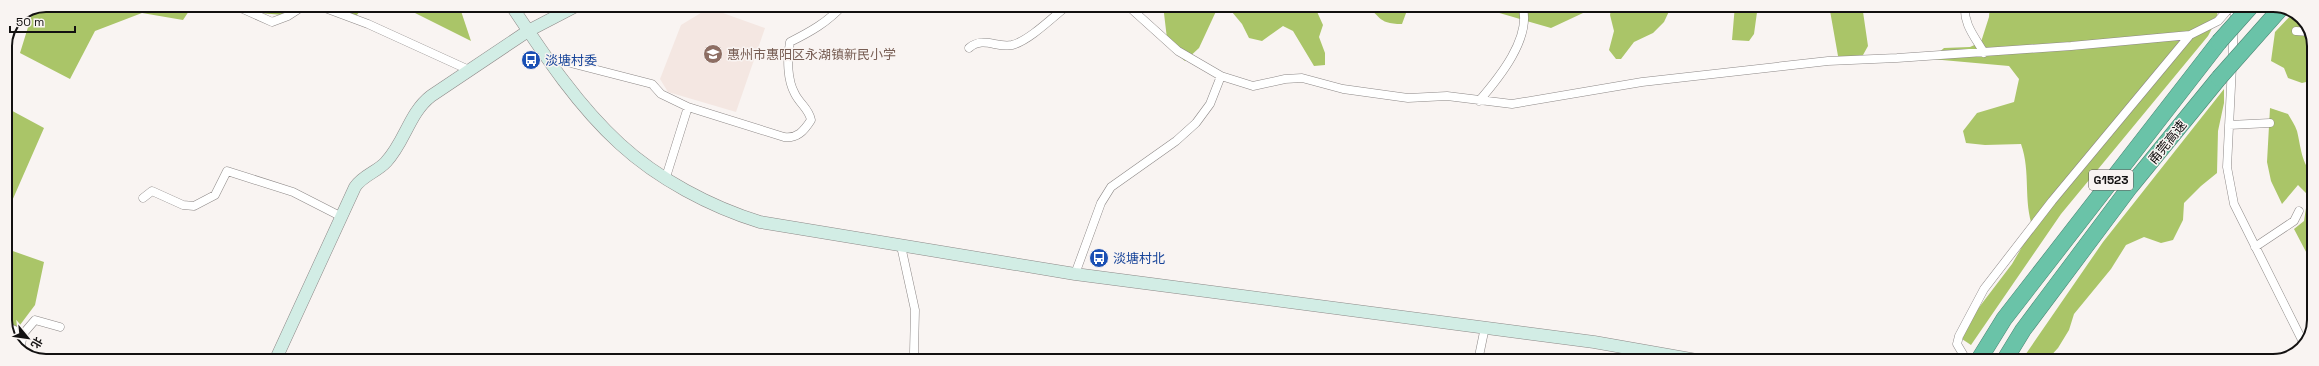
<svg xmlns="http://www.w3.org/2000/svg" width="2319" height="366" font-family="'Space Grotesk','Noto Sans SC',sans-serif">
<rect width="100%" height="100%" fill="#f9f4f2"/>
<path fill="#f4e7e2" d="M709 8 765 28 736 112 668 92 660 79 681 25Z"/>
<path fill="#aac568" d="M46 5H193L183 20 142 13 95 31 70 79 20 53 33 11Z
M222 5H292L283 15 223 10Z
M333 5H365L356 16Z
M408 5H459L471 41 407 9Z
M1163 5H1314L1323 25 1319 37 1325 53V65L1314 66 1293 31 1283 26 1262 41 1249 38 1242 24 1227 6 1218 7 1199 48 1185 61 1168 47Z
M1363 5H1409L1402 24C1375 24 1382 14 1363 5Z
M1472 5H1589L1583 13 1551 28Z
M1612 5H1672L1664 22 1653 33 1634 42 1621 59H1616L1609 50 1614 31 1610 15Z
M1735 5H1758L1754 34 1749 41 1732 40Z
M1829 5H1862L1868 46 1863 55 1850 58 1838 56Z
M1990 5H2218L2217 19 2208 36 2061 214 1971 345 1962 339 1977 310 2012 264 2033 228C2023 201 2031 172 2021 144L1985 145 1966 143 1963 131 1977 113 2014 102 2019 79 2009 66 1931 59 1944 48 1970 47 1981 42 1989 17Z
M2293 13C2318 25 2314 57 2314 80L2302 83 2288 78 2284 68 2271 61 2275 32Z
M2224 89V103L2218 131 2217 173 2201 186 2184 203 2183 220 2173 240 2161 243 2144 237 2126 245 2111 269 2074 314 2069 330 2058 348 2046 361H2021L2103 242Z
M5 107 44 128 5 217Z
M2270 108 2288 114C2291 119 2295 125 2297 131 2301 147 2301 163 2314 176V267L2294 229 2304 221 2308 195 2298 185 2282 204 2271 181 2267 162Z
M5 247 7 249 44 262 35 305 11 337 5 325Z"/>
<g fill="none" stroke-linecap="round" stroke-linejoin="round">
<g stroke="#8d8887" stroke-width="9">
<path id="street" d="M234 5 272 22 288 16 305 5
M317 5 368 24 469 70
M1965 5C1963 24 1975 37 1984 53
M2235 5 2227 167 2234 204 2304 344
M194 7 196 5
M2296 31 2310 32
M969 48C983 36 996 48 1012 45 1029 41 1054 16 1068 5
M547 57 652 84 661 94 688 107 784 137C797 139 804 131 811 120 809 109 800 104 795 94 787 80 787 58 790 42 810 32 828 22 843 5
M1221 76 1253 86 1285 79 1302 78 1343 89 1408 98 1447 96 1512 104 1642 82 1828 61 1897 58 2071 46 2190 35 2218 21 2232 5
M1479 101C1498 79 1533 37 1522 5
M2229 125 2270 123
M666 177 688 107
M143 198 152 191 183 205 194 206 215 195 227 171 293 192 342 217
M901 246 915 310 914 352 917 361
M2255 247 2294 221 2299 211
M1075 274 1101 203 1111 187 1176 141 1196 123 1210 104 1221 76 1178 51 1127 5
M6 326 23 334
M20 350 23 334 35 320 60 327
M1478 361 1485 327
M1967 361 1957 344 1959 336 1984 289 2052 201 2190 35"/>
</g>
<g stroke="#8d8887" stroke-width="13">
<path id="secondary" d="M511 5C543 53 577 105 620 144 658 179 711 207 760 222L1075 274 1594 342 1702 361
M275 361 355 187C363 175 377 172 386 162 405 142 409 113 431 96L528 31 578 5"/>
</g>
<g stroke="#4c8573" stroke-width="17">
<path id="highway" d="M1978 361 2004 319 2219 42
M2004 361 2023 330 2130 187 2219 78"/>
</g>
<use href="#street" stroke="#fff" stroke-width="8"/>
<use href="#secondary" stroke="#d2ede5" stroke-width="12"/>
<use href="#highway" stroke="#6ac3a8" stroke-width="16"/>
<g stroke="#4c8573" stroke-width="17" stroke-linecap="butt">
<path id="highway-bridge" d="M2219 42 2252 5
M2219 78 2282 7"/>
</g>
<use href="#highway-bridge" stroke="#6ac3a8" stroke-width="16"/>
</g>
<defs>
<g id="school-disc" transform="scale(1)"><circle r="9.5" fill="#8d6e63" stroke="#f9f4f2"/><path d="M0-5L7-2L0 1L-7-2ZM-4 1L0 2.5L4 1V4Q0 6-4 4Z" fill="#fff"/></g>
<g id="bus-disc" transform="scale(1)"><circle r="9.5" fill="#1a4fb4" stroke="#f9f4f2"/><path d="M-5-6H5V4H4V6H2V4H-2V6H-4V4H-5ZM-3.5-4V0h7V-4ZM-3.5 1.2v1.5H-2V1.2ZM2 1.2v1.5H3.5V1.2Z" fill="#fff"/></g>
</defs>
<g fill-rule="evenodd">
<use href="#school-disc" x="713" y="54"/>
<use href="#bus-disc" x="531" y="60"/>
<use href="#bus-disc" x="1099" y="258"/>
</g>
<g text-anchor="middle" stroke-width="3" stroke-linejoin="round" paint-order="stroke">
<rect fill="#f9f4f2" stroke="#585554" stroke-width="1" x="2089" y="170" width="44" height="20" rx="3"/>
<g font-size="12" font-weight="bold" fill="#131111">
<text x="2111" y="184">G1523</text>
</g>
<g font-size="13" fill="#785e54" stroke="#f9f4f2" text-anchor="start">
<text x="727" y="59">惠州市惠阳区永湖镇新民小学</text>
</g>
<g font-size="13" fill="#164399" stroke="#f9f4f2" text-anchor="start">
<text x="545" y="65">淡塘村委</text>
<text x="1113" y="263">淡塘村北</text>
</g>
<g font-size="13" fill="#131111" stroke="#f9f4f2">
<text transform="translate(2167 142) rotate(-51)" y="5">甬莞高速</text>
</g>
</g>
<path d="M0 0H2319V366H0ZM46 12H2273A34 34 0 0 1 2307 46V320A34 34 0 0 1 2273 354H46A34 34 0 0 1 12 320V46A34 34 0 0 1 46 12Z" fill="#f9f4f2" fill-rule="evenodd"/>
<path fill="none" stroke="#131111" stroke-width="2" d="M46 12H2273A34 34 0 0 1 2307 46V320A34 34 0 0 1 2273 354H46A34 34 0 0 1 12 320V46A34 34 0 0 1 46 12Z"/>
<g transform="translate(28 338) rotate(119)" stroke="#f9f4f2" stroke-width="3" paint-order="stroke">
<path d="M0-3L7 15L0 10L-7 15Z" fill="#131111"/>
<text y="-6" font-size="11" font-weight="bold" text-anchor="middle" fill="#131111">北</text>
</g>
<path d="M10 26v6h65v-6" fill="none" stroke="#131111" stroke-width="2"/>
<text x="16" y="26" font-size="12" fill="#131111" stroke="#f9f4f2" stroke-width="3" paint-order="stroke">50 m</text>
</svg>
